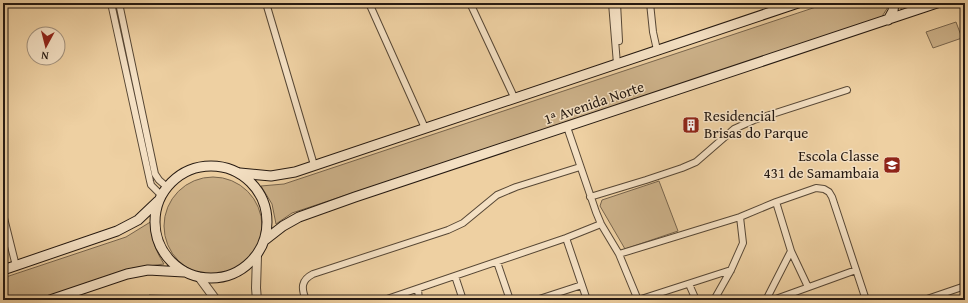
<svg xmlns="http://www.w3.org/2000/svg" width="968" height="303" font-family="'Gentium Book Plus',serif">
<rect width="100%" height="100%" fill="#eed0a2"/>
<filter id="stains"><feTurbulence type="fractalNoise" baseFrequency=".005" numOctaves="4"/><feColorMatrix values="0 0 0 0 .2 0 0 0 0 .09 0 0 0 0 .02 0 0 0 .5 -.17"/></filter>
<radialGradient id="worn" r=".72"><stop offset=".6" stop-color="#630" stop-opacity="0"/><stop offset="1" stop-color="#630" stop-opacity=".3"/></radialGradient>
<path fill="#ccb189" stroke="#78654d" d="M828 3H887L888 7 881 18 292 213 276 224 272 204 261 186 284 184Z
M901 3H923L901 10Z
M956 22 962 38 933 48 926 32Z
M164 226a49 49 0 1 1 98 0a49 49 0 1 1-98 0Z
M659 181 678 231 625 249 600 206 602 200Z
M152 221C152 240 154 248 164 264L133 268 38 300H3V278L126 237Z
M149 295 181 296V300H148Z"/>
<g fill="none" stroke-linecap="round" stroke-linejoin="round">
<g stroke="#574735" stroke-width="8">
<path id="minor" d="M111 3 150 181 151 185 161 195
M119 3 155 174 159 180 167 187
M266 3 314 165
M369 3 425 128
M470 3 514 97
M612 3 617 64
M617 3 619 41
M650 3 653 32 657 50
M567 127 596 212 601 224 619 254 638 300
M590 197 646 180 682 168 696 162 734 129 754 120 847 90
M3 214 16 266
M566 238 587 300
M791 251 808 287
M619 254 740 217 776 202 816 188 824 189 829 192 832 197 866 300
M497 262 510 300
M455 276 463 300
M689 284 696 300
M418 289 419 300
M306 300C301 288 301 280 313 274L448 230 463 223 497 195 516 187 580 167
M384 300 566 238 601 224
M536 300 582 285
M638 300 731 270
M714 300 731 270 743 243 740 217
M766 300 791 251 776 202
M773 300 856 270
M924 300 965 286"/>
</g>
<g stroke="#574735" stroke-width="10">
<path id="tertiary" d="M257 256 256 288 257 300
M199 277 216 300"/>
</g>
<g stroke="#251911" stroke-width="11">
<path id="secondary" d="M888 20 893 11 894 3
M155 222a56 56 0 1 1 112 0a56 56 0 1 1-112 0Z
M240 173 271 176 295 172 798 3
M265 240 283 226 299 217 355 197 937 3
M3 270 117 231 138 220 158 201
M50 300 127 274 148 270 184 272"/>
</g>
<use href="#minor" stroke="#f4e0c3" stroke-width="6"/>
<use href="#tertiary" stroke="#f4e0c3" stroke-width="8"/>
<use href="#secondary" stroke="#f4e0c3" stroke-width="9"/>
</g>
<defs>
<g id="building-square" transform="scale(0.9)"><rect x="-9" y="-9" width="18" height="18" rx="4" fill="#8f2418" stroke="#f4e0c3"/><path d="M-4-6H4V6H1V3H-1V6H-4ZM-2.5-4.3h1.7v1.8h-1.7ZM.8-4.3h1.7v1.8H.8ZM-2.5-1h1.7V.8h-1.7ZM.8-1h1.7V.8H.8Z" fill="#fff"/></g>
<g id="school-square" transform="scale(0.9)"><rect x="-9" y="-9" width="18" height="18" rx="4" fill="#8f2418" stroke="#f4e0c3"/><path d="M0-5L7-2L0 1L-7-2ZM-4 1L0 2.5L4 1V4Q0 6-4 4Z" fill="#fff"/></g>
</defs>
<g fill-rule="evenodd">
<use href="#building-square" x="691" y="125"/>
<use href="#school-square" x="892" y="165"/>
</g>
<g text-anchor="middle" stroke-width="3" stroke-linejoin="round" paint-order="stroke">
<g font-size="15" fill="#251911" stroke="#f4e0c3">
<text transform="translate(594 103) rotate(-19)" y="5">1ᵃ Avenida Norte</text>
</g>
<g font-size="15" fill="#251911" stroke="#f4e0c3" text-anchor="start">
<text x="704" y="121">Residencial<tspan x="704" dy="17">Brisas do Parque</tspan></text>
<text x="879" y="161" text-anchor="end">Escola Classe<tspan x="879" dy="17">431 de Samambaia</tspan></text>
</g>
</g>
<rect width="968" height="303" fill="none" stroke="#eed0a2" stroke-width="16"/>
<rect x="4" y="4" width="960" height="295" fill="none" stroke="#251911" stroke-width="2"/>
<rect x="8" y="8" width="952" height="287" fill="none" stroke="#251911"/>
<g transform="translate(46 46) rotate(187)"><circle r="19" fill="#f4e0c3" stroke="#a1907c"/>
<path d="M0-3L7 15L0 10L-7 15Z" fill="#8f2418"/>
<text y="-6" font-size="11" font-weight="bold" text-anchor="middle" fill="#251911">N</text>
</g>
<rect width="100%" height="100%" filter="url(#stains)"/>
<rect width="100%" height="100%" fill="url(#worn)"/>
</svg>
